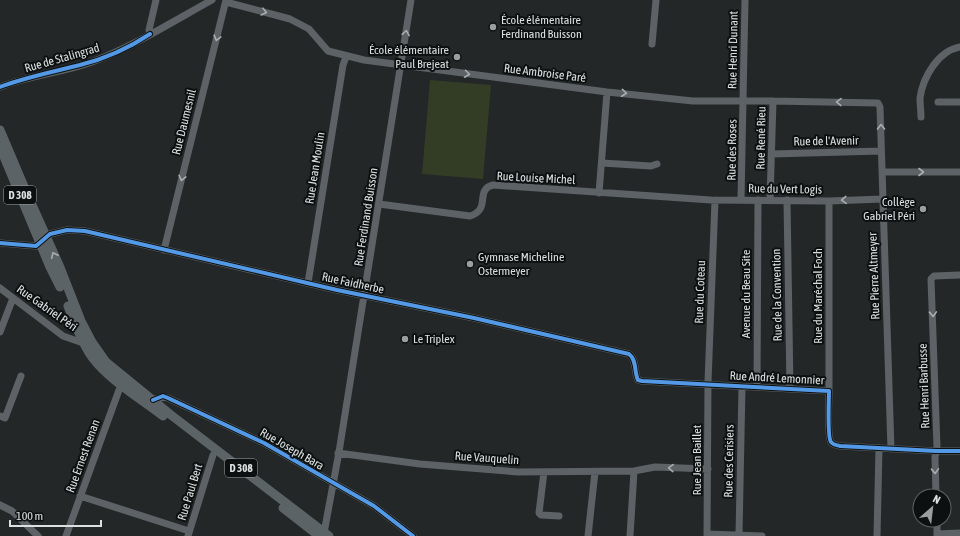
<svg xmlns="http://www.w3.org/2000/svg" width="960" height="536" font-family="'Asap Condensed',sans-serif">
<rect width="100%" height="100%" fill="#232727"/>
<path fill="#333d26" d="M430 80 491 85 483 179 422 174Z"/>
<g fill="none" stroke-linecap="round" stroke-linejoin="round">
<path stroke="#5c6265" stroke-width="7" d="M226 2 290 19 309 29 328 51 364 60 607 92 693 101H773L878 103 880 107 891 449
M150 34 149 30 156 0
M652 44 656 0
M0 87C30 75 62 73 92 62 134 46 172 22 212 0
M938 102H960
M921 117C921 111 920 104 920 98 923 77 938 51 960 47
M772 154 881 151
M602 163 651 166 657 164
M882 172H960
M599 193 607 92
M741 200 745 0
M770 200 773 101
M787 200 790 389
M379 204 470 216C492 209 474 190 493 185L711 200 829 201 883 199
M0 243 36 246 50 234 67 230 85 231 337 290 474 318 629 354C637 360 634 372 638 380L642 381 829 391C829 400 827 437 831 442 833 445 837 445 840 446L936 451H960
M164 250 226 0
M308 283 343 65 346 57
M0 288 63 336 83 343H86
M0 332 13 298
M757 387 758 200
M829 391V201
M149 400C156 400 161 396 168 398L264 443 374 506 413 536
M0 416 5 418 21 376
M338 453 420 464 518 472 634 471 655 467 708 469
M544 472 539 513 541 515 559 516
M80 496 189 531
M936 496 935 457 937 447 931 279 934 276 960 275
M0 505 12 511 38 536
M937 520V536
M324 533 339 452 411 0
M707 534 762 536
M937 534 960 533
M739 535 742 387
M66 536 119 390 124 382
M188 536 213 455
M588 536 595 472
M630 536 634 471
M707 536 708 382 715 200
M877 536 879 448"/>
<path stroke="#5b6366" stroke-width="9" d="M0 130 28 196 59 265 81 321 92 342 106 362 171 415 329 536
M0 147 50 267 60 287
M68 306C75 323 81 342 92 357 108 379 141 399 163 416
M283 508 319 536"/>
<g stroke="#0d1010" stroke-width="6">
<path id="cycleway" d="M0 87C26 77 53 72 80 65 104 59 129 48 150 34
M0 243 36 246 50 234 67 230 85 231 337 290 474 318 629 354C637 360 634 372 638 380L642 381 829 391C829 400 827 437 831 442 833 445 837 445 840 446L936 451H960
M153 400 163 396 168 398 264 443 374 506 413 536"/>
</g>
<use href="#cycleway" stroke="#5399e6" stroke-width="4"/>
</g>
<defs><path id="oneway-chevron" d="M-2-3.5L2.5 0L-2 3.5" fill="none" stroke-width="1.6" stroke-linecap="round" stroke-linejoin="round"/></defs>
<g stroke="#a9aeaf">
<use href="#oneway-chevron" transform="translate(264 12) rotate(14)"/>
<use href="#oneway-chevron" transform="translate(406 33) rotate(-81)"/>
<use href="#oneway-chevron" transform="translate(217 38) rotate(105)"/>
<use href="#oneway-chevron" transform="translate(467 74) rotate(7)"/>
<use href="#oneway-chevron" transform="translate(624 93) rotate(6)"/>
<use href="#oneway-chevron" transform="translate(839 102) rotate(-179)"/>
<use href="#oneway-chevron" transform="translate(881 127) rotate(-90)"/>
<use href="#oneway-chevron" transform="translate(921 172)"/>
<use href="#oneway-chevron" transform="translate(182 178) rotate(104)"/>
<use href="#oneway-chevron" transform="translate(844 200) rotate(177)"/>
<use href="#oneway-chevron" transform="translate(933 314) rotate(88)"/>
<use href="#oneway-chevron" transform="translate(671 468) rotate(-178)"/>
<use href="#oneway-chevron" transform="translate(935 471) rotate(88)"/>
</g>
<use stroke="#a8aeaf" href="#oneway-chevron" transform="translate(54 255) rotate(-115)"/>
<g fill="#9b9f9f" stroke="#0d1010" stroke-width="1.5">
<circle cx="493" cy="27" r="4"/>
<circle cx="457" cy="57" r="4"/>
<circle cx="923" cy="209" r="4"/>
<circle cx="470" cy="264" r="4"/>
<circle cx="405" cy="339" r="4"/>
</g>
<g text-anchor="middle" stroke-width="4" stroke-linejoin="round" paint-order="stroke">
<g fill="#0d1010" stroke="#9ea2a2" stroke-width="1">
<rect x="4" y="186" width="32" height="18" rx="3"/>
<rect x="225" y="459" width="32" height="18" rx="3"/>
</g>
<g font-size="11" font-weight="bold" fill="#dce0e0">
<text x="20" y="199">D 308</text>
<text x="241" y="472">D 308</text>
</g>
<g font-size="12" fill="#dce0e0" stroke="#0d1010" text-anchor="start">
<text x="501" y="24">École élémentaire<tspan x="501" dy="14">Ferdinand Buisson</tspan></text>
<text x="449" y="54" text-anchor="end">École élémentaire<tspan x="449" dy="14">Paul Brejeat</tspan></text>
<text x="915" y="206" text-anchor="end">Collège<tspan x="915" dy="14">Gabriel Péri</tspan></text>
<text x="478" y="261">Gymnase Micheline<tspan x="478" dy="14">Ostermeyer</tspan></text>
<text x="413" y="343">Le Triplex</text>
</g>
<g font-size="12" fill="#dce0e0" stroke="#0d1010">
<text transform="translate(733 50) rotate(-89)" y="4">Rue Henri Dunant</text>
<text transform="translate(62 58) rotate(-16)" y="4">Rue de Stalingrad</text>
<text transform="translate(545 73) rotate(7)" y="4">Rue Ambroise Paré</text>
<text transform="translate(184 122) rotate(-76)" y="4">Rue Daumesnil</text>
<text transform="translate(761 138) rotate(-89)" y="4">Rue René Rieu</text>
<text transform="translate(826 141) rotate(-1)" y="4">Rue de l'Avenir</text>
<text transform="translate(732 150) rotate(-89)" y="4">Rue des Roses</text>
<text transform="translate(315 168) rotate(-81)" y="4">Rue Jean Moulin</text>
<text transform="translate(536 178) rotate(3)" y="4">Rue Louise Michel</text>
<text transform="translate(785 189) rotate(1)" y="4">Rue du Vert Logis</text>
<text transform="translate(366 217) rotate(-81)" y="4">Rue Ferdinand Buisson</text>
<text transform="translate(874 276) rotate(-92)" y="4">Rue Pierre Altmeyer</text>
<text transform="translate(353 283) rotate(12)" y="4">Rue Faidherbe</text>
<text transform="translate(700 292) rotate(-88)" y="4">Rue du Coteau</text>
<text transform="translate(746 294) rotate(-90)" y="4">Avenue du Beau Site</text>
<text transform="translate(777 295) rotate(-91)" y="4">Rue de la Convention</text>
<text transform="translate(818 296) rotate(-90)" y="4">Rue du Maréchal Foch</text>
<text transform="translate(47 308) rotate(35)" y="4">Rue Gabriel Péri</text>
<text transform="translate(777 378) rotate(3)" y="4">Rue André Lemonnier</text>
<text transform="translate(924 386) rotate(-92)" y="4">Rue Henri Barbusse</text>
<text transform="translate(292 449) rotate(30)" y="4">Rue Joseph Bara</text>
<text transform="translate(83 456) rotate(-70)" y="4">Rue Ernest Renan</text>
<text transform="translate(487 458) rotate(4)" y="4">Rue Vauquelin</text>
<text transform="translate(697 460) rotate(-90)" y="4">Rue Jean Baillet</text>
<text transform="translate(729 461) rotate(-89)" y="4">Rue des Cerisiers</text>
<text transform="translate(190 492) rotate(-73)" y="4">Rue Paul Bert</text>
</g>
</g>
<g transform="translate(932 508) rotate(28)"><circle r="19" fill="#0d1010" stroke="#606363"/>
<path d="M0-3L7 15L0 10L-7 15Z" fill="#9b9f9f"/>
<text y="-6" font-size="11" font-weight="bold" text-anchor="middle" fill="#dce0e0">N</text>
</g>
<path d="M10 520v6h91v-6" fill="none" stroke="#dce0e0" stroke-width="2"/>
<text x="16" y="520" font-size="12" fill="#dce0e0" stroke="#0d1010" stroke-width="3" paint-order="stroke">100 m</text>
</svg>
